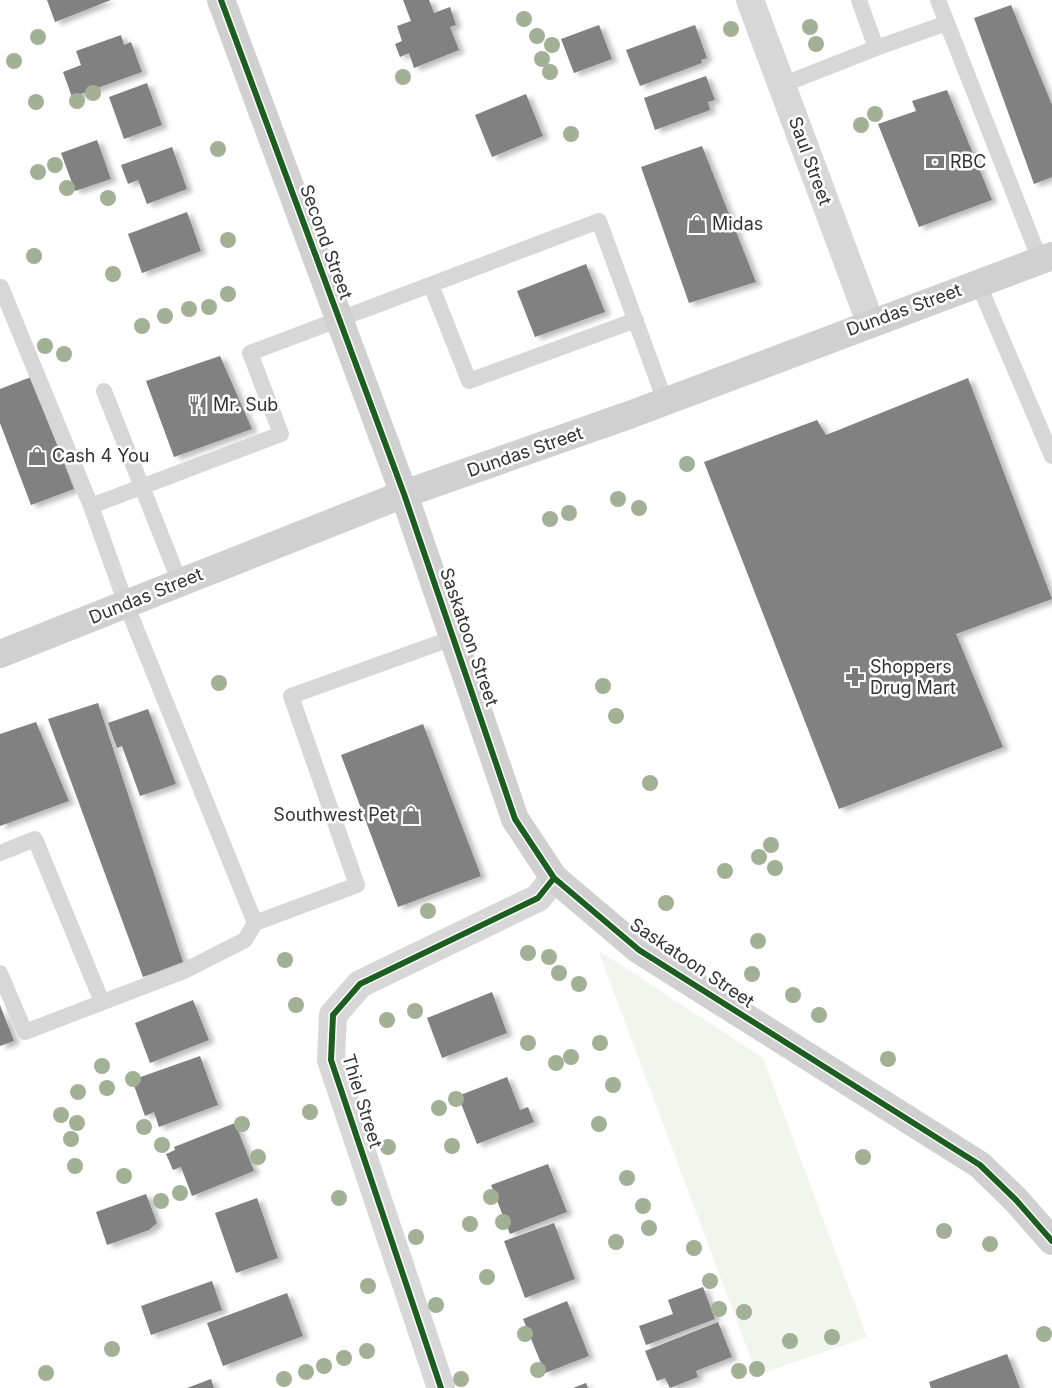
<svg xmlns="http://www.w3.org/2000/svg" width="1052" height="1388" font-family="Inter,sans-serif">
<defs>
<filter id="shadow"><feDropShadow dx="5.5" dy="3" stdDeviation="2.5" flood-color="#0004"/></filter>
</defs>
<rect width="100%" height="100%" fill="#fff"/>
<path fill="#f1f5ed" d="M598 950 763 1058 867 1337 757 1375Z"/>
<path fill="#818181" filter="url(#shadow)" d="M47 0H111L55 22Z
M403 0H429L434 13 450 7 456 25 450 27 459 50 414 68 409 53 400 57 395 44 402 41 397 26 411 21Z
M1011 5 1052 105V177L1034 184 974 18Z
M599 25 612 59 574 73 561 39Z
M695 25 707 58 701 60 702 63 640 86 626 50Z
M121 35 124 45 131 42 142 72 72 97 63 72 81 65 76 51Z
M706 76 715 100 708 102 710 110 655 130 644 98Z
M147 83 162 125 124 139 109 97Z
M947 90 992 200 919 227 878 124 916 111 912 101Z
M526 94 543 136 492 157 475 115Z
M97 140 111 179 75 191 61 153Z
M702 146 756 282 689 303 641 167Z
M172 147 187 189 147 204 138 180 128 184 121 165Z
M187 212 201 251 142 273 128 234Z
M586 264 605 312 535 337 517 291Z
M220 356 252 429 174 457 146 381Z
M31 377 74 489 31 505 0 423V389Z
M968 378 1052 599 956 634 1003 747 839 809 704 462 817 420 826 435Z
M98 703 183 962 143 977 48 719Z
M148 709 176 784 140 796 122 746 117 748 108 723Z
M36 722 69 801 0 826V734Z
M423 724 481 876 398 907 341 755Z
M492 992 507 1033 442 1058 427 1018Z
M193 1000 209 1040 150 1063 135 1023Z
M0 1005 14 1041 0 1046Z
M200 1056 218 1105 159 1127 154 1112 145 1116 132 1080Z
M507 1077 520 1110 528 1107 534 1122 477 1144 458 1096Z
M235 1123 254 1171 192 1196 181 1167 173 1170 166 1154 175 1150 174 1147Z
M548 1164 567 1212 510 1234 491 1185Z
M146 1194 157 1223 149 1230 107 1245 96 1212Z
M257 1198 278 1258 236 1273 215 1213Z
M554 1223 575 1279 525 1298 504 1241Z
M212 1281 222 1310 151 1335 141 1306Z
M703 1287 715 1319 646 1345 639 1326 673 1314 668 1300Z
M287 1293 303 1336 223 1366 207 1323Z
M567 1301 589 1356 545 1373 523 1319Z
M718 1322 732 1357 696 1371 698 1377 670 1388 665 1378 657 1381 645 1351Z
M1007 1354 1020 1388H931L929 1382Z
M211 1379 214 1388H187Z
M586 1383 588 1388H573Z"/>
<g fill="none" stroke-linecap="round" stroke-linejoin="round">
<path stroke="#d7d7d7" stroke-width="16" d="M938 0 947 23
M876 48 947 23 1040 260
M782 85 876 48 859 0
M978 283 1052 456
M431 285 469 381 636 320
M1 287 91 506 126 604 255 923 357 885 291 696 453 638
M104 391 180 583
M91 506 281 434 250 353 599 221 665 401
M0 853 35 839 102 1002
M0 973 25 1032 184 971 245 940 255 923"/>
<path stroke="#d7d7d7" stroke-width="28" d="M750 0 870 322
M441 1388 331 1060 333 1015 360 984 538 898 554 878"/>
<path stroke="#d0d0d0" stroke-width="28" d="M221 0 404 494 515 819 554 878 639 950 980 1165 1016 1200 1052 1241
M0 654 404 494 632 414 1052 256"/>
<g stroke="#fff" stroke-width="9">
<path id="cycleway" d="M221 0 404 494 515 819 554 878 639 950 980 1165 1016 1200 1052 1241
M441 1388 331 1060 333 1015 360 984 538 898 554 878"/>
</g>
<use href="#cycleway" stroke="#1b5e20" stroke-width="6"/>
</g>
<g fill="#a2b095">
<circle cx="524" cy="19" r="8"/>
<circle cx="810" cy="27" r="8"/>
<circle cx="731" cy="29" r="8"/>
<circle cx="537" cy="36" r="8"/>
<circle cx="38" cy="37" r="8"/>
<circle cx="816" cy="44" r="8"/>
<circle cx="552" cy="45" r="8"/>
<circle cx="542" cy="59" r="8"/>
<circle cx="14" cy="61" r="8"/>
<circle cx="550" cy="72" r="8"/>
<circle cx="403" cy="77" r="8"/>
<circle cx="93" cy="93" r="8"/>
<circle cx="77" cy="101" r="8"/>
<circle cx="36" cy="102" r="8"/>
<circle cx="875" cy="114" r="8"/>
<circle cx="861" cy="125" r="8"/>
<circle cx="571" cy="134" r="8"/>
<circle cx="218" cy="149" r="8"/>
<circle cx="55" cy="165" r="8"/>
<circle cx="38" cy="172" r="8"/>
<circle cx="67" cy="188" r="8"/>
<circle cx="108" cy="198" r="8"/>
<circle cx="228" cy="240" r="8"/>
<circle cx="34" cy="256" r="8"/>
<circle cx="113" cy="274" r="8"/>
<circle cx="228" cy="294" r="8"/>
<circle cx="209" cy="307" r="8"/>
<circle cx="189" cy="309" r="8"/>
<circle cx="165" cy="316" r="8"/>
<circle cx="142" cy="326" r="8"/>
<circle cx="45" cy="346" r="8"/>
<circle cx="64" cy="354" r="8"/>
<circle cx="687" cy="464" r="8"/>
<circle cx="618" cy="499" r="8"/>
<circle cx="639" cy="508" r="8"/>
<circle cx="569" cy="513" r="8"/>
<circle cx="550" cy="519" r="8"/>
<circle cx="219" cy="683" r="8"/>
<circle cx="603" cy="686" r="8"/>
<circle cx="616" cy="716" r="8"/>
<circle cx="650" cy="783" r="8"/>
<circle cx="771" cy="845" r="8"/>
<circle cx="759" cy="857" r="8"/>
<circle cx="775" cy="868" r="8"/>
<circle cx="725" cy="871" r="8"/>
<circle cx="666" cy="903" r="8"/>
<circle cx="428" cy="911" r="8"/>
<circle cx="758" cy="941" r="8"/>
<circle cx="528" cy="953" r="8"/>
<circle cx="549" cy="957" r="8"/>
<circle cx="285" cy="960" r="8"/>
<circle cx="559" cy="973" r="8"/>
<circle cx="752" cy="974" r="8"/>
<circle cx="579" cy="984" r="8"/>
<circle cx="793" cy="995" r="8"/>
<circle cx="296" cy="1005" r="8"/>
<circle cx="415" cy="1011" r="8"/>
<circle cx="819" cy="1015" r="8"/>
<circle cx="387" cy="1020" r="8"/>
<circle cx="528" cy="1043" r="8"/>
<circle cx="600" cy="1043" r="8"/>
<circle cx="571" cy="1057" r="8"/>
<circle cx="888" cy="1059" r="8"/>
<circle cx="556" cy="1063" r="8"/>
<circle cx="102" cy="1066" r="8"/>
<circle cx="133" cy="1079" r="8"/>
<circle cx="613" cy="1085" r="8"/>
<circle cx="107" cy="1088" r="8"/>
<circle cx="78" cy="1092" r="8"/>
<circle cx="456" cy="1099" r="8"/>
<circle cx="439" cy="1108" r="8"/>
<circle cx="310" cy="1112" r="8"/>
<circle cx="61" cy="1115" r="8"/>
<circle cx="77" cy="1123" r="8"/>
<circle cx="242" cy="1124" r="8"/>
<circle cx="599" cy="1124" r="8"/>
<circle cx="144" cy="1127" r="8"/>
<circle cx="71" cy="1139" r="8"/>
<circle cx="162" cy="1145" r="8"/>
<circle cx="452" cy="1146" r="8"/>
<circle cx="388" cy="1147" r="8"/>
<circle cx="258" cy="1157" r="8"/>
<circle cx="863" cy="1157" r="8"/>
<circle cx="75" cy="1166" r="8"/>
<circle cx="124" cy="1176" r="8"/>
<circle cx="627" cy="1178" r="8"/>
<circle cx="180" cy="1193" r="8"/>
<circle cx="491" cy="1197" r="8"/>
<circle cx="339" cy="1198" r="8"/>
<circle cx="161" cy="1201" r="8"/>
<circle cx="643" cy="1206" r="8"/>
<circle cx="503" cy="1222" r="8"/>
<circle cx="470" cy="1224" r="8"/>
<circle cx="649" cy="1228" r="8"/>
<circle cx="944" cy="1231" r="8"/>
<circle cx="416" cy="1237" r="8"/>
<circle cx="616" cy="1242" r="8"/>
<circle cx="990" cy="1244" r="8"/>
<circle cx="694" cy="1248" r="8"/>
<circle cx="487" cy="1277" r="8"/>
<circle cx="710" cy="1281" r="8"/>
<circle cx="368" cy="1286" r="8"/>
<circle cx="436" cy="1305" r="8"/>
<circle cx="719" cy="1309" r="8"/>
<circle cx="744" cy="1312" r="8"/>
<circle cx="525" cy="1334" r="8"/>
<circle cx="1044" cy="1334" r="8"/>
<circle cx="832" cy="1337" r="8"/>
<circle cx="790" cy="1341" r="8"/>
<circle cx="112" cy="1349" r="8"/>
<circle cx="367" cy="1351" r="8"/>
<circle cx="344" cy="1358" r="8"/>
<circle cx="324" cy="1366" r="8"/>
<circle cx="757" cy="1369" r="8"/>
<circle cx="538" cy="1370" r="8"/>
<circle cx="739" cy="1371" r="8"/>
<circle cx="306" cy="1372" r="8"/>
<circle cx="46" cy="1373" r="8"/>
<circle cx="284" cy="1379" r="8"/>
<circle cx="461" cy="1379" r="8"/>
</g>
<defs>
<g id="bank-bare" transform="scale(1.5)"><path d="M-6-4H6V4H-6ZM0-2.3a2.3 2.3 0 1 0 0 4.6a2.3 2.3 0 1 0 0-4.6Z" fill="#7a7a7a" stroke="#fff" stroke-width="2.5" paint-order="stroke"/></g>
<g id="shop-bare" transform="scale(1.5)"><path d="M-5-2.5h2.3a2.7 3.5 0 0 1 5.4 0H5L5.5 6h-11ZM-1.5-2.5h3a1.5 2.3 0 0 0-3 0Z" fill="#7a7a7a" stroke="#fff" stroke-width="2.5" paint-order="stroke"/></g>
<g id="restaurant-bare" transform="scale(1.5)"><path d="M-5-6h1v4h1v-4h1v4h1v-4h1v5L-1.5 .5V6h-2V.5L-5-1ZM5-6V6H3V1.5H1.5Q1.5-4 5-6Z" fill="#7a7a7a" stroke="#fff" stroke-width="2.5" paint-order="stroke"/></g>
<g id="pharmacy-bare" transform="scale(1.5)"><path d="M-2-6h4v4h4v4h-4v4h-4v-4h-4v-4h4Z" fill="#7a7a7a" stroke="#fff" stroke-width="2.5" paint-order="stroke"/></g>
</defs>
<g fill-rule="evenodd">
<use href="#bank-bare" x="935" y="162"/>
<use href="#shop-bare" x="697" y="224"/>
<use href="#restaurant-bare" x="198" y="405"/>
<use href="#shop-bare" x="37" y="456"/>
<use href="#pharmacy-bare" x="855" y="677"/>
<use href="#shop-bare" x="411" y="815"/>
</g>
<g text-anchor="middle" stroke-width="5" stroke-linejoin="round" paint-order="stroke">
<g font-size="18" fill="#333" stroke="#fff">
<text transform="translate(810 161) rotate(70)" y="6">Saul Street</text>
<text transform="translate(326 242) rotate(70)" y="6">Second Street</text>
<text transform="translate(904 310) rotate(-20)" y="6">Dundas Street</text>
<text transform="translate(525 452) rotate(-19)" y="6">Dundas Street</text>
<text transform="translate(146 596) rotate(-22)" y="6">Dundas Street</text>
<text transform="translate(469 637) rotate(71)" y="6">Saskatoon Street</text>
<text transform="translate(692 963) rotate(34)" y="6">Saskatoon Street</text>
<text transform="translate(362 1101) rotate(73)" y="6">Thiel Street</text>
</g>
<g font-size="18" fill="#333" stroke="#fff" text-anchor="start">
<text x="950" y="168">RBC</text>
<text x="712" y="230">Midas</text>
<text x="213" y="411">Mr. Sub</text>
<text x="52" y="462">Cash 4 You</text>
<text x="870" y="673">Shoppers<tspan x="870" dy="21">Drug Mart</tspan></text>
<text x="396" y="821" text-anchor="end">Southwest Pet</text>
</g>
</g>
</svg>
